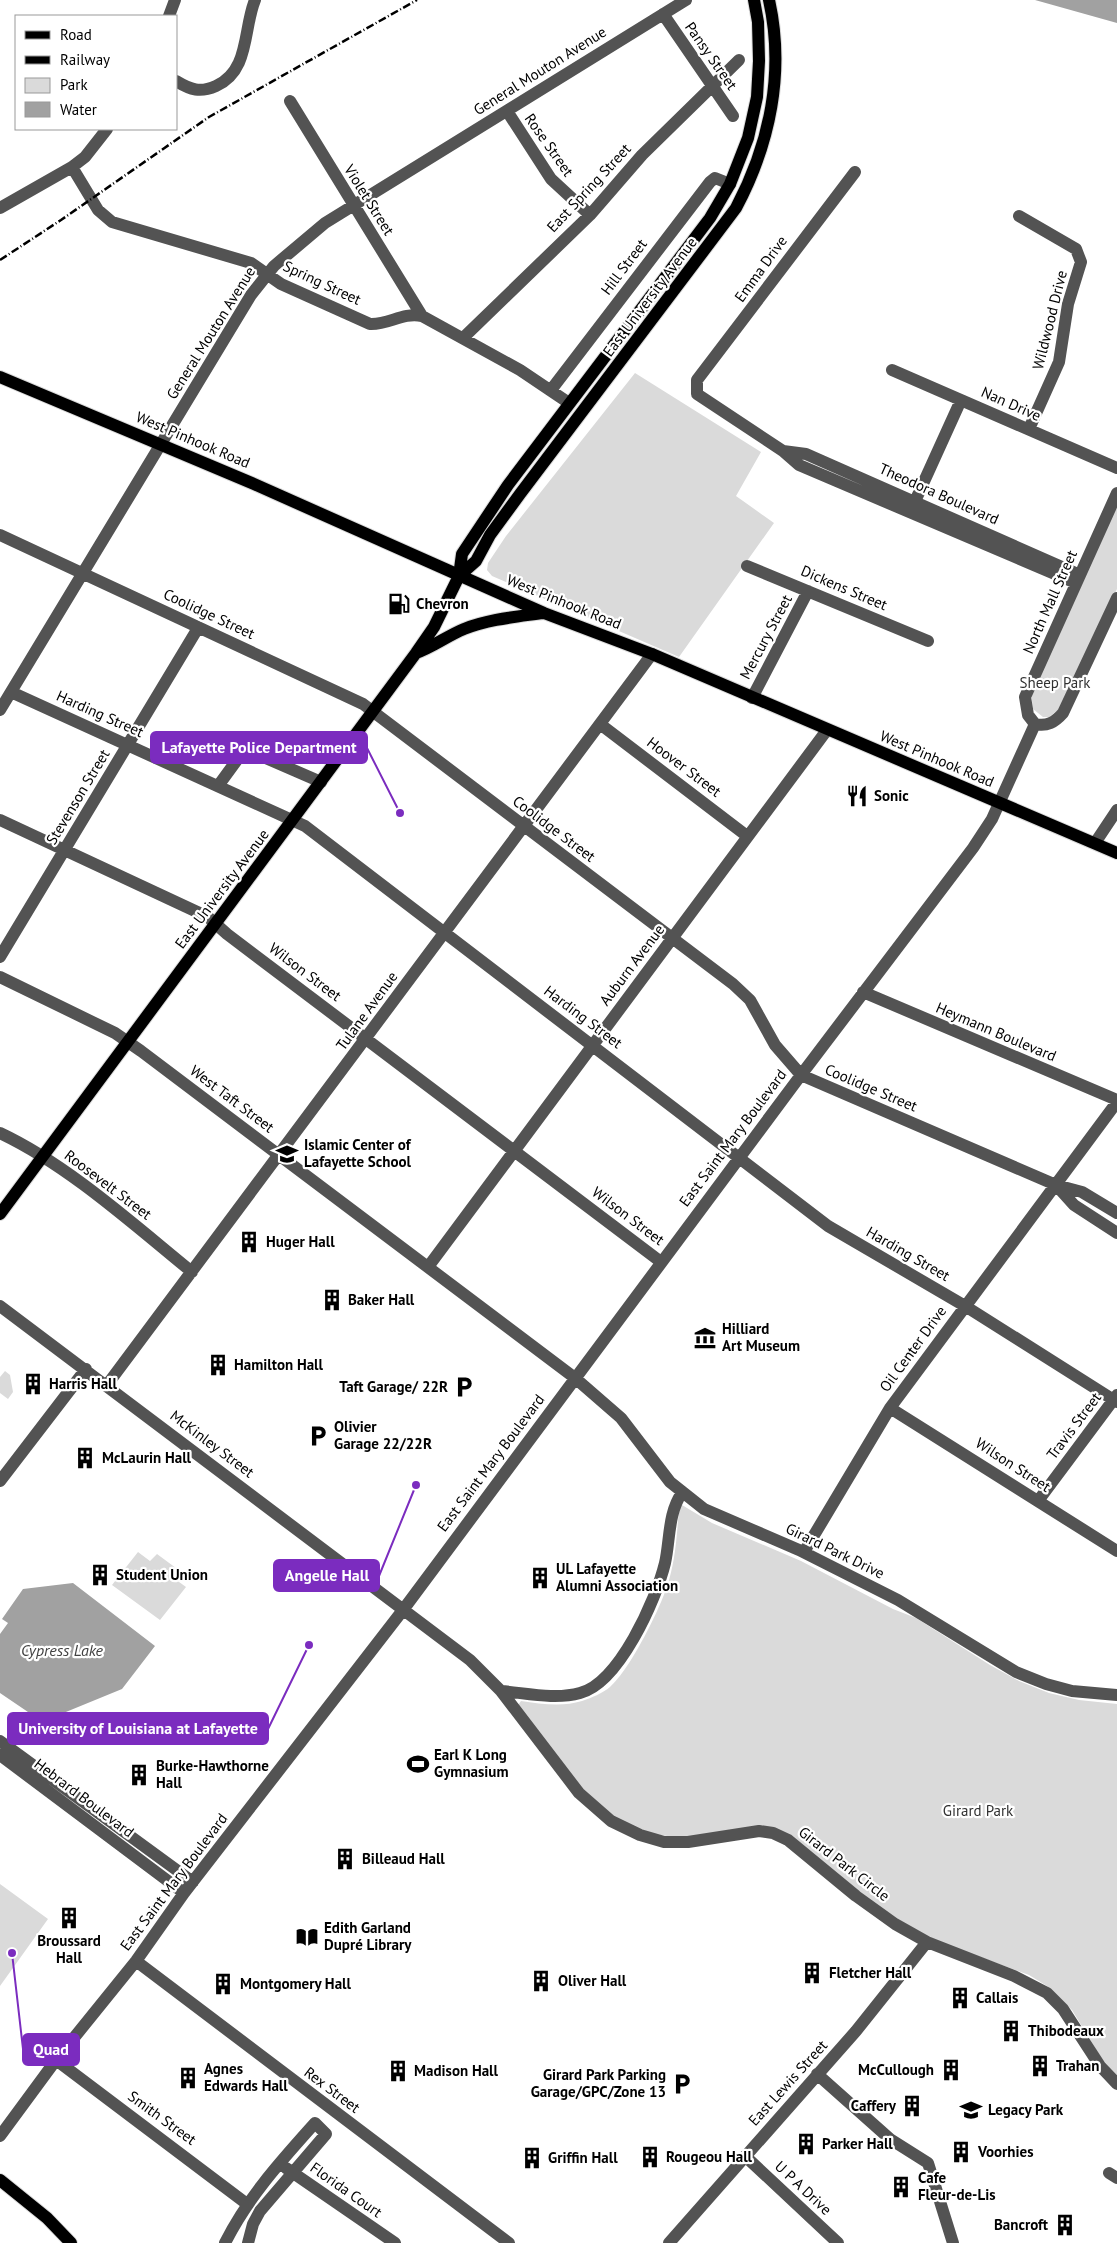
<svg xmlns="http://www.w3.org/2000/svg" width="1117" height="2243" font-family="'PT Sans',sans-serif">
<rect width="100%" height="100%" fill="#fff"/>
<path fill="#dadada" d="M635 373 761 452 736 496 774 523 679 657 492 576 487 570 488 563 506 536Z
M1117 504V589L1063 706 1049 717H1043L1033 709 1031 693Z
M5 1371 10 1375 13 1392 8 1399 0 1393V1377Z
M682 1505 712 1523 801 1561 893 1609 916 1618 990 1665 1019 1681 1049 1693 1079 1700 1117 1704V2076L1102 2059 1072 2010 1047 1986 1029 1975 924 1936 757 1827C733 1828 709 1836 685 1837 651 1838 619 1823 593 1802L518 1705 521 1701C541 1704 563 1707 582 1701 591 1698 603 1693 610 1687 630 1670 662 1606 669 1580 676 1556 677 1532 679 1508Z
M138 1552 150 1561 157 1554 180 1571 175 1579 186 1587 160 1620 112 1585Z
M0 1884 48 1919 0 1986Z"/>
<path fill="#a1a1a1" d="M1035 0H1117V23Z
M73 1583 155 1646 122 1689 61 1714 28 1712 0 1693V1634L8 1623 2 1619 23 1589Z"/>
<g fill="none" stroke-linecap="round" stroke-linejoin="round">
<g stroke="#dbdbdb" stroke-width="14">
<path id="major" d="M0 377 254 484 544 613 652 654 1117 853
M459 576 476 561 490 535 520 494 736 208C770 144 785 72 769 0
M416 653C433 647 447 636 464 629 490 619 515 617 543 613
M0 1214 416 653 434 627 459 576 462 554 508 485 710 218 730 184 748 138 757 97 759 61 758 22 754 0
M0 2180 47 2218 71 2243"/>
</g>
<path stroke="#535353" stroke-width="12" d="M663 14 733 116
M169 16 175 0
M176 81C191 90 200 93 216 86 250 71 243 29 255 0
M290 101 422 316
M507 111 551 179 590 215
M72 167 98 210 112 222 251 263 281 284 370 324C389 325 402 312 422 316L520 370 569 403
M855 172 697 380V394L783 451 799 465 1076 583
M0 208 72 167 85 157 107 129
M1019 216 1076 249 1081 262 1068 304 1059 362 1029 429
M463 338 590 215 642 155 739 60
M892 370 1117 468
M551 390 710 182 715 178 730 184
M783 451 806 454 1080 575
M912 508 961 400
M0 535 363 704 733 984 750 1000 775 1045 801 1075 1056 1185 1082 1192 1117 1213
M747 566 928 641
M11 692 305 826 828 1226 965 1306 1117 1402
M752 698 808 591
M0 710 251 295 274 266 325 223 686 0
M600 724 747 836
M1035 724 1028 715 1025 697 1117 493
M1035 724C1047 727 1055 722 1063 713L1117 598
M218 786 245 749 321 782
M0 820 208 917 227 934 661 1262
M1095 843 1117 810
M0 957 198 628
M0 977 115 1033 141 1051 575 1378 621 1418 670 1482 704 1509 799 1550 898 1600 1016 1672 1046 1684 1072 1691 1117 1695
M863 992 1117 1100
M0 1133C68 1165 133 1224 192 1272
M1056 1185 1074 1205 1117 1233
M428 1267 827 730
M0 1306 470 1660 501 1691 579 1793 611 1821 640 1835 664 1842H688L759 1831 773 1833 788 1840 856 1896 895 1924 927 1942 1014 1976 1047 1993 1063 2009 1100 2066 1117 2084
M107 1385 652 654
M890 1408 1117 1551
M0 1481 86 1369
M1038 1501 1117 1395
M804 1552 890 1408 1117 1102
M501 1691C526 1693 555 1700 580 1693 619 1683 656 1600 665 1563 670 1541 668 1512 682 1493
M0 1741 193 1882
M0 1755 184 1893
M136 1961 509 2243
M56 2060 247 2204
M817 2074 890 2139 928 2163 953 2243
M0 2136 56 2060 136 1961 184 1893 403 1610 801 1075 973 848 992 819 1035 724
M745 2156 838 2243
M286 2168 395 2243
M1109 2173 1117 2178
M225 2243C248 2197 281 2161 315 2123L326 2134 260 2211 253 2224 248 2243
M669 2243 856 2031 927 1942"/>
<use href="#major" stroke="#000" stroke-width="12"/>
<path stroke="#000" stroke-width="2.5" stroke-dasharray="8 2.5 1 2.5" stroke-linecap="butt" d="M0 260 61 220 209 117 417 0"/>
</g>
<defs>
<g id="fuel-bare" transform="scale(1.725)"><path d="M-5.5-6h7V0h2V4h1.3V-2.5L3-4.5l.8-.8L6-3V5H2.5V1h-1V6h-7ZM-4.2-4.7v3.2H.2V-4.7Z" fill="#000" stroke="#fff" stroke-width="2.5" paint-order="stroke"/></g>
<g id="restaurant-bare" transform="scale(1.725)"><path d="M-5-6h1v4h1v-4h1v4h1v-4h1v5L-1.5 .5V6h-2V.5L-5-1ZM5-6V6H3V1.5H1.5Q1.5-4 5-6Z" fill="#000" stroke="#fff" stroke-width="2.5" paint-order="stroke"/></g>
<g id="school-bare" transform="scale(1.725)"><path d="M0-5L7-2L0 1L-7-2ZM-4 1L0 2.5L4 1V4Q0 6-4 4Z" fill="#000" stroke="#fff" stroke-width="2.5" paint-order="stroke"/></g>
<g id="building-bare" transform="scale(1.725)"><path d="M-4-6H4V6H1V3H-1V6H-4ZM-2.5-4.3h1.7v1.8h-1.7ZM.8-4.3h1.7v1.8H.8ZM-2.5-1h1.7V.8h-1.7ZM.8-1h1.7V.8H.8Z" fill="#000" stroke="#fff" stroke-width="2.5" paint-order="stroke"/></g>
<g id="museum-bare" transform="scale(1.725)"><path d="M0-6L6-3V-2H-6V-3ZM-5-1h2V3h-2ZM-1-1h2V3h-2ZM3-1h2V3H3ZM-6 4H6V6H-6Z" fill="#000" stroke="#fff" stroke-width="2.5" paint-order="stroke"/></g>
<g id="parking-bare" transform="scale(1.725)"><path d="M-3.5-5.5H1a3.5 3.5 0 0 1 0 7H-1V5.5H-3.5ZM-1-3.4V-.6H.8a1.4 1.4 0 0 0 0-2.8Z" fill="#000" stroke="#fff" stroke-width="2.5" paint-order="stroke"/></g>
<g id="stadium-bare" transform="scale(1.725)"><path d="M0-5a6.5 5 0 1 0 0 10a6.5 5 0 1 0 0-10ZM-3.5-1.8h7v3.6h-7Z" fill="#000" stroke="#fff" stroke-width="2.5" paint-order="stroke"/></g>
<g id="library-bare" transform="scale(1.725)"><path d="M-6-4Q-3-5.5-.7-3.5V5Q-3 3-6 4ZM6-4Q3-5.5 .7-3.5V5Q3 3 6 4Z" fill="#000" stroke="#fff" stroke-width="2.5" paint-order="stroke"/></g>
<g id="university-bare" transform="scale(1.725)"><path d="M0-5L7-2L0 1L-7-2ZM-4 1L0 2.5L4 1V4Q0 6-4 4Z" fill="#000" stroke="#fff" stroke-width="2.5" paint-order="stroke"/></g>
</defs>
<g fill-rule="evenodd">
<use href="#fuel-bare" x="399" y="604"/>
<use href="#restaurant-bare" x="857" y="796"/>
<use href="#school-bare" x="287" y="1154"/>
<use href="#building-bare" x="249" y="1242"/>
<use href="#building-bare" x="332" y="1300"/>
<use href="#museum-bare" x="705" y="1338"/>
<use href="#building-bare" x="218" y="1365"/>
<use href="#building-bare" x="33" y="1384"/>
<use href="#parking-bare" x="464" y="1387"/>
<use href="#parking-bare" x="318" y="1436"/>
<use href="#building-bare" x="85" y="1458"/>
<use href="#building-bare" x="100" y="1575"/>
<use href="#building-bare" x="540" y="1578"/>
<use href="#stadium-bare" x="418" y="1764"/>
<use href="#building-bare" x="139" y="1775"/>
<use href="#building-bare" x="345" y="1859"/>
<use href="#building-bare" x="69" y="1918"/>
<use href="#library-bare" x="307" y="1937"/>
<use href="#building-bare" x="812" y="1973"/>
<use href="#building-bare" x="541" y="1981"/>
<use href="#building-bare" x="223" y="1984"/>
<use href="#building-bare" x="960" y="1998"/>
<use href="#building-bare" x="1011" y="2031"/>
<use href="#building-bare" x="1040" y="2066"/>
<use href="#building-bare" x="951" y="2070"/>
<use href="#building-bare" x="398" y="2071"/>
<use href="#building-bare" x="188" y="2078"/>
<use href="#parking-bare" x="682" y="2084"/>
<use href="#building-bare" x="912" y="2106"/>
<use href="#university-bare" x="971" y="2110"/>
<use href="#building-bare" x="806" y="2144"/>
<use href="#building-bare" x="961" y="2152"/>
<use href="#building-bare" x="650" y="2157"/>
<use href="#building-bare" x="532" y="2158"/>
<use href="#building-bare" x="901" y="2187"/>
<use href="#building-bare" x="1065" y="2225"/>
</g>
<g text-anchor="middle" stroke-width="4.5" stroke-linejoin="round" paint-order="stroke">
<g font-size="15" fill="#000" stroke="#fff">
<text transform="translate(711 56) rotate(55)" y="5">Pansy Street</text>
<text transform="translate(540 71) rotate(-32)" y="5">General Mouton Avenue</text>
<text transform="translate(549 145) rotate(55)" y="5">Rose Street</text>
<text transform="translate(589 188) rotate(-47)" y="5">East Spring Street</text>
<text transform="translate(369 200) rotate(58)" y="5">Violet Street</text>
<text transform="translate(624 267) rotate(-53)" y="5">Hill Street</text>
<text transform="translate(761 269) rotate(-54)" y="5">Emma Drive</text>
<text transform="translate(322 283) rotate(25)" y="5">Spring Street</text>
<text transform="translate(650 297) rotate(-53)" y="5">East University Avenue</text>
<text transform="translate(1050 320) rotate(-76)" y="5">Wildwood Drive</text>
<text transform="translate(211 333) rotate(-58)" y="5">General Mouton Avenue</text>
<text transform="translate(1011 404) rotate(24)" y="5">Nan Drive</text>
<text transform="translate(193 440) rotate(23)" y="5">West Pinhook Road</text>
<text transform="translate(939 494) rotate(24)" y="5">Theodora Boulevard</text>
<text transform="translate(844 588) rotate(23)" y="5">Dickens Street</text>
<text transform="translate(564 602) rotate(22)" y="5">West Pinhook Road</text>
<text transform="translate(1050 602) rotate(-66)" y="5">North Mall Street</text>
<text transform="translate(209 614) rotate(25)" y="5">Coolidge Street</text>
<text transform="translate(766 637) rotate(-62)" y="5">Mercury Street</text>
<text transform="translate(100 714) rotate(24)" y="5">Harding Street</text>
<text transform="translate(937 759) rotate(23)" y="5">West Pinhook Road</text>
<text transform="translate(684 767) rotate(37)" y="5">Hoover Street</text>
<text transform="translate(78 797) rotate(-59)" y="5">Stevenson Street</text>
<text transform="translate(554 829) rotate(37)" y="5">Coolidge Street</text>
<text transform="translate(222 889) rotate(-53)" y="5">East University Avenue</text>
<text transform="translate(632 965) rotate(-53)" y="5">Auburn Avenue</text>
<text transform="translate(305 972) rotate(37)" y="5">Wilson Street</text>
<text transform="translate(367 1011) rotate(-54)" y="5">Tulane Avenue</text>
<text transform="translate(583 1017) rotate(37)" y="5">Harding Street</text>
<text transform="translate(996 1032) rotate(23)" y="5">Heymann Boulevard</text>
<text transform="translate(871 1088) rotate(23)" y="5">Coolidge Street</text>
<text transform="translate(232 1099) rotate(37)" y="5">West Taft Street</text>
<text transform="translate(733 1138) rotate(-53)" y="5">East Saint Mary Boulevard</text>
<text transform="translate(108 1185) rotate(37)" y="5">Roosevelt Street</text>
<text transform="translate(628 1216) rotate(37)" y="5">Wilson Street</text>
<text transform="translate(908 1254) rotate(30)" y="5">Harding Street</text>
<text transform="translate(913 1349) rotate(-54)" y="5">Oil Center Drive</text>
<text transform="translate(1074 1426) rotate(-53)" y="5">Travis Street</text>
<text transform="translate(212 1444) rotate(37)" y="5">McKinley Street</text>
<text transform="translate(491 1463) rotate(-53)" y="5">East Saint Mary Boulevard</text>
<text transform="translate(1013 1465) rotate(33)" y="5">Wilson Street</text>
<text transform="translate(835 1551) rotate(26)" y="5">Girard Park Drive</text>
<text transform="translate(84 1798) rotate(37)" y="5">Hebrard Boulevard</text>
<text transform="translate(844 1864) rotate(38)" y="5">Girard Park Circle</text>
<text transform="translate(174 1882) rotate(-53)" y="5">East Saint Mary Boulevard</text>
<text transform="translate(788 2083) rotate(-48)" y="5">East Lewis Street</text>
<text transform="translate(332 2090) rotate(37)" y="5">Rex Street</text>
<text transform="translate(162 2118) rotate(36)" y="5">Smith Street</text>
<text transform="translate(803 2188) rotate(43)" y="5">U P A Drive</text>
<text transform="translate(346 2190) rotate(35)" y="5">Florida Court</text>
</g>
<g font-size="15" font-weight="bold" fill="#000" stroke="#fff" text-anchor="start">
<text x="416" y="609">Chevron</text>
<text x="874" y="801">Sonic</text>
<text x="304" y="1150">Islamic Center of<tspan x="304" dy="17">Lafayette School</tspan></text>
<text x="266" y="1247">Huger Hall</text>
<text x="348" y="1305">Baker Hall</text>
<text x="722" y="1334">Hilliard<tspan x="722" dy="17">Art Museum</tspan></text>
<text x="234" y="1370">Hamilton Hall</text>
<text x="49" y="1389">Harris Hall</text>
<text x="448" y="1392" text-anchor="end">Taft Garage/ 22R</text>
<text x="334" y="1432">Olivier<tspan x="334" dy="17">Garage 22/22R</tspan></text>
<text x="102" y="1463">McLaurin Hall</text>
<text x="556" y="1574">UL Lafayette<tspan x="556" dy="17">Alumni Association</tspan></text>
<text x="116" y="1580">Student Union</text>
<text x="434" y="1760">Earl K Long<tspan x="434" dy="17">Gymnasium</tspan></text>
<text x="156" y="1771">Burke-Hawthorne<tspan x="156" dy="17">Hall</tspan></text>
<text x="362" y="1864">Billeaud Hall</text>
<text x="324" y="1933">Edith Garland<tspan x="324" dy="17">Dupré Library</tspan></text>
<text x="69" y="1946" text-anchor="middle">Broussard<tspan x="69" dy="17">Hall</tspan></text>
<text x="829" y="1978">Fletcher Hall</text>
<text x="558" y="1986">Oliver Hall</text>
<text x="240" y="1989">Montgomery Hall</text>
<text x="976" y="2003">Callais</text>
<text x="1028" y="2036">Thibodeaux</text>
<text x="1056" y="2071">Trahan</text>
<text x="204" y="2074">Agnes<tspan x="204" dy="17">Edwards Hall</tspan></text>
<text x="934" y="2075" text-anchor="end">McCullough</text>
<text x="414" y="2076">Madison Hall</text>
<text x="666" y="2080" text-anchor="end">Girard Park Parking<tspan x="666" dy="17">Garage/GPC/Zone 13</tspan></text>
<text x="896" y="2111" text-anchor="end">Caffery</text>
<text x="988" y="2115">Legacy Park</text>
<text x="822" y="2149">Parker Hall</text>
<text x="978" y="2157">Voorhies</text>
<text x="666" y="2162">Rougeou Hall</text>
<text x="548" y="2163">Griffin Hall</text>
<text x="918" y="2183">Cafe<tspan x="918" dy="17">Fleur-de-Lis</tspan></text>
<text x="1048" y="2230" text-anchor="end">Bancroft</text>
</g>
<g font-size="15" fill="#313131" stroke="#fff">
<text x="1055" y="688">Sheep Park</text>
<text x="978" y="1816">Girard Park</text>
</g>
<g font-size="16" font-style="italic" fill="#424242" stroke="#fff">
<text x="62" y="1656">Cypress Lake</text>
</g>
</g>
<path fill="none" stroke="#7b2cbf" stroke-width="2" d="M400 813L367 748M416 1485L379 1576M309 1645L268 1729M12 1953L23 2049"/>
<g fill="#7b2cbf" stroke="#fff" stroke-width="2">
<circle cx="400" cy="813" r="5"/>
<circle cx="416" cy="1485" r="5"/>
<circle cx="309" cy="1645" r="5"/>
<circle cx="12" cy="1953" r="5"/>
</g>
<g fill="#7b2cbf" stroke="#7b2cbf" stroke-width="2">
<rect x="151" y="732" width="216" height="31" rx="5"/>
<rect x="274" y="1560" width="105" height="31" rx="5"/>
<rect x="8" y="1713" width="260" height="31" rx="5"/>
<rect x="23" y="2034" width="56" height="31" rx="5"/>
</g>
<g font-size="16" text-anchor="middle" font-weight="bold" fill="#fff">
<text x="259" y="753">Lafayette Police Department</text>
<text x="327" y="1581">Angelle Hall</text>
<text x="138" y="1734">University of Louisiana at Lafayette</text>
<text x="51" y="2055">Quad</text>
</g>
<rect x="15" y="15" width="162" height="115" fill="#ffffff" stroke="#999999"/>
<rect x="25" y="31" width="25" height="8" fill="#000000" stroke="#999999"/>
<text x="60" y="40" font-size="15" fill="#000000">Road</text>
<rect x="25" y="56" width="25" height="8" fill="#000000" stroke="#999999"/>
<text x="60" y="65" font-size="15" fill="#000000">Railway</text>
<rect x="25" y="78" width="25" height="15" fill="#dadada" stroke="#999999"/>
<text x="60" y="90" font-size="15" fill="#000000">Park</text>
<rect x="25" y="102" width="25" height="15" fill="#a1a1a1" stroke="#999999"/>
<text x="60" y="115" font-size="15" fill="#000000">Water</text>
</svg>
